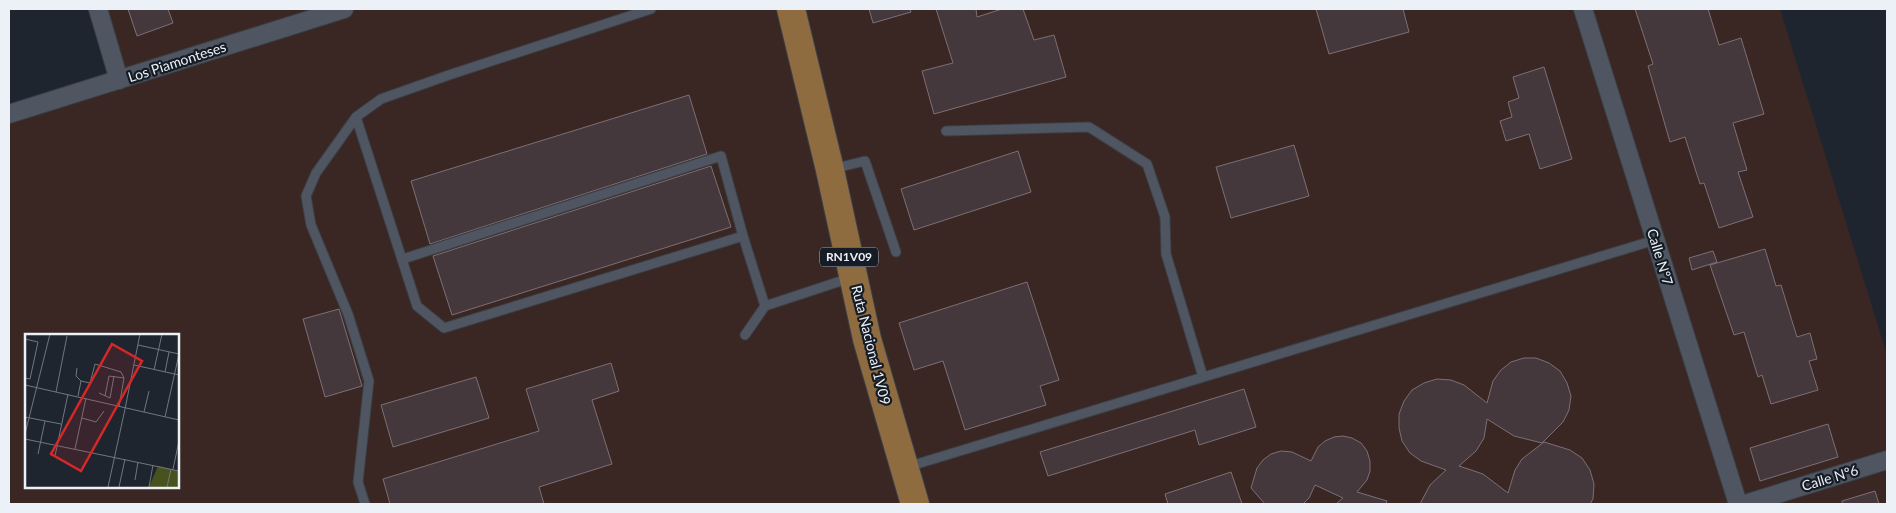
<svg xmlns="http://www.w3.org/2000/svg" width="1896" height="513" font-family="Lato,sans-serif">
<rect width="100%" height="100%" fill="#1f252f"/>
<path fill="#3a2723" fill-rule="evenodd" d="M98 9H1780L1887 355V504H9V114L119 80ZM26 336H178V487H26Z"/>
<path fill="#44383d" stroke="#7d6f75" d="M128 9H168L173 23 137 36Z
M869 9H910L911 12 873 23Z
M936 9H976L977 17 1002 9H1023L1034 40 1054 35 1066 77 934 114 922 71 953 63Z
M1316 9H1403L1409 32 1329 54Z
M1635 9H1708L1719 45 1741 38 1764 114 1733 123 1747 170 1738 172 1753 217 1719 228 1704 183 1700 184 1685 137 1670 142 1648 66 1653 64Z
M1544 67 1572 159 1540 169 1529 134 1506 141 1500 121 1512 117 1508 102 1519 98 1513 77Z
M689 95 707 154 430 244 411 181Z
M1294 145 1309 196 1231 218 1216 167Z
M1018 151 1031 192 914 230 901 189Z
M711 166 731 227 452 315 433 256Z
M1765 249 1776 286 1781 285 1797 337 1810 333 1817 359 1809 361 1818 390 1771 404 1762 375 1758 377 1744 332 1734 335 1710 265Z
M1713 251 1717 262 1692 270 1689 258Z
M1027 282 1059 380 1040 386 1046 405 965 430 943 361 914 370 899 323Z
M339 309 362 386 325 397 303 319Z
M1524 358H1536L1549 363 1560 371 1567 383 1571 396 1569 410 1563 422 1542 443 1514 436 1487 419 1484 438 1476 451 1459 466 1483 474 1508 493 1515 470 1522 459 1544 442 1570 450 1582 458 1590 470 1594 484 1593 499 1590 504H1420L1430 485 1446 470 1421 461 1410 453 1402 441 1399 428V414L1404 401 1412 390 1424 383 1437 379 1451 380 1464 385 1487 403 1493 381 1501 370 1511 362Z
M611 363 619 391 592 400 612 464 539 487 544 504H390L383 479 539 431 526 389Z
M476 377 489 418 393 447 381 405Z
M1244 389 1256 427 1199 445 1195 430 1048 476 1040 452Z
M1828 424 1838 457 1760 481 1750 448Z
M1343 436 1352 438 1361 443 1367 451 1370 461V471L1367 480 1357 492 1387 501 1386 504H1336L1343 498 1315 485 1309 498 1303 504H1265L1251 488 1257 468 1263 460 1271 454 1281 451 1292 452 1311 461 1318 447 1325 441 1334 437Z
M1231 472 1242 504H1168L1165 494Z
M1875 491 1879 504H1842V501Z"/>
<g fill="none" stroke-linecap="round" stroke-linejoin="round">
<g stroke="#3b4048" stroke-width="11">
<path id="lane" d="M651 9 449 75 381 99 356 117 417 306 444 328 743 236
M356 117 316 173 306 196 311 225 348 314 369 381 358 482 365 504
M946 131 1089 127 1147 164 1165 217 1166 254 1203 377
M832 169 865 161 896 252
M403 259 721 156 743 236 765 306 745 335
M765 306 850 278
M907 467 1655 240"/>
</g>
<g stroke="#3b4048" stroke-width="20">
<path id="street" d="M98 9 119 80
M1583 9 1738 504
M9 114 344 9
M1745 504 1887 460"/>
</g>
<g stroke="#3b4048" stroke-width="30">
<path id="primary" d="M791 9 830 170 867 339 915 504"/>
</g>
<use href="#lane" stroke="#4f5661" stroke-width="9"/>
<use href="#street" stroke="#4f5661" stroke-width="18"/>
<use href="#primary" stroke="#8f6c40" stroke-width="28"/>
</g>
<g text-anchor="middle" stroke-width="4.5" stroke-linejoin="round" paint-order="stroke">
<rect fill="#161c25" stroke="#acb1b8" stroke-width="1" x="820" y="247.5" width="58" height="19" rx="4"/>
<g font-size="12" font-weight="bold" fill="#ecf1f7">
<text x="849" y="261">RN1V09</text>
</g>
<g font-size="14" fill="#ecf1f7" stroke="#161c25">
<text transform="translate(177 62) rotate(-18)" y="5">Los Piamonteses</text>
<text transform="translate(1660 257) rotate(73)" y="5">Calle Nº7</text>
<text transform="translate(871 345) rotate(76)" y="5">Ruta Nacional 1V09</text>
<text transform="translate(1830 478) rotate(-17)" y="5">Calle Nº6</text>
</g>
</g>
<g transform="translate(25 334)">
<rect width="154" height="154" fill="#1f252f"/>
<path d="M133 132 154 137V153H124Z" fill="#48521e"/>
<path fill="none" stroke="#71777f" stroke-width="1" d="M0 5 13 8 5 45 0 44M113 11 154 20 140 83M109 31 154 41M52 34 51 42 56 47 53 62M129 36 137 0M140 38 144 18M56 47 65 49 70 30 96 38 99 44M0 51 154 86M31 58 42 2M74 59 85 64 89 42M80 62 84 42 99 44 94 73M100 75 115 0M119 78 124 57M0 83 36 90M57 84 71 88 79 77M0 100 25 0M0 105 154 137M50 115 61 64M13 120 20 87M30 122 43 60M148 135 154 107M110 146 113 128M83 153 100 75M94 153 100 125M124 153 128 131M142 153 146 135"/>
<path fill="#d62828" fill-opacity="0.15" stroke="#d62828" stroke-width="2.5" d="M87 10 117 27 56 137 26 120Z"/>
<rect width="154" height="154" fill="none" stroke="#ecf1f7" stroke-width="2.5"/>
</g>
<rect width="1896" height="513" fill="none" stroke="#ecf1f7" stroke-width="20"/>
</svg>
